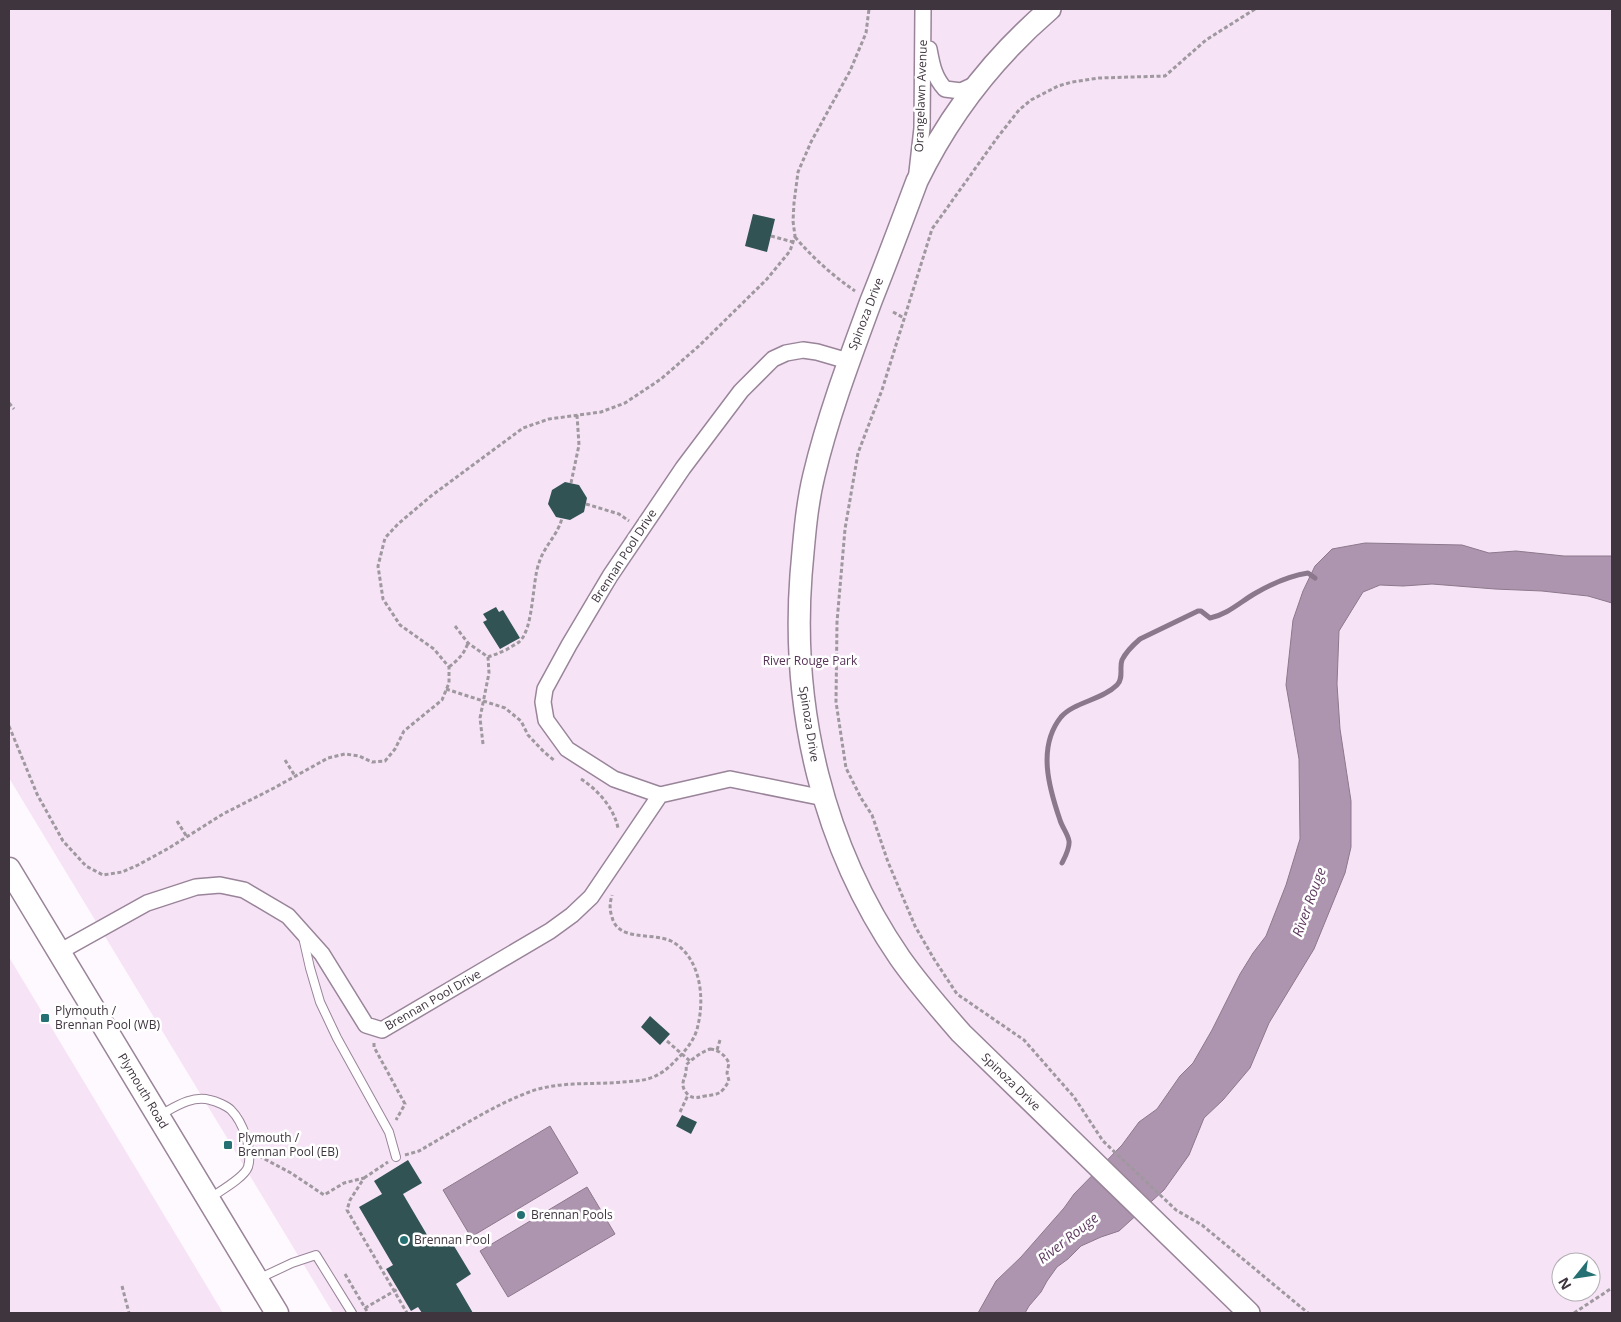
<svg xmlns="http://www.w3.org/2000/svg" width="1621" height="1322" font-family="'Open Sans',sans-serif">
<rect width="100%" height="100%" fill="#fef9fe"/>
<path fill="#f6e4f6" fill-rule="evenodd" d="M9 9H1612V1313H333L9 778ZM1561 1262H1591V1292H1561Z
M9 957 223 1313H9Z"/>
<path fill="#ae95af" stroke="#8c788d" d="M1365 543 1462 545 1489 553 1516 551 1564 556H1612V603L1588 596 1542 591 1495 589 1432 584 1403 586 1380 585 1363 592 1339 631 1337 684 1340 729 1351 801V847L1345 873 1314 949 1269 1023 1250 1068 1223 1100 1204 1118 1189 1155 1164 1190 1119 1231 1101 1237 1081 1246 1068 1259 1057 1267 1047 1281 1041 1292 1029 1306 1025 1313H978L996 1281 1021 1257 1064 1208 1074 1194 1122 1145 1139 1122 1157 1109 1180 1076 1193 1063 1212 1030 1240 974 1253 953 1266 936 1286 885 1300 839 1299 759 1286 685 1293 620 1303 591 1315 566 1332 549Z
M550 1126 578 1173 471 1237 443 1190Z
M587 1187 615 1234 508 1297 480 1251Z"/>
<g fill="none" stroke-linecap="round" stroke-linejoin="round">
<path stroke="#8c788d" stroke-width="5" d="M1062 863C1065 857 1070 848 1069 841 1068 834 1062 827 1060 820 1049 788 1037 747 1061 717 1074 702 1102 700 1117 685 1124 678 1119 668 1122 660 1126 652 1133 645 1140 639L1198 611H1201L1210 618C1228 614 1239 603 1254 594 1271 584 1289 576 1308 573L1315 578"/>
</g>
<path fill="#315354" d="M753 214 775 219 767 252 745 246Z
M565 482 579 485 587 498 584 512 570 520 556 517 548 504 552 490Z
M496 607 499 612 503 610 520 638 500 649 483 622 487 620 483 614Z
M650 1016 670 1034 660 1045 641 1027Z
M682 1115 697 1122 691 1134 676 1126Z
M408 1160 422 1183 403 1194 433 1245 448 1236 471 1274 456 1284 473 1313H422L418 1307 411 1311 386 1269 393 1265 359 1207 382 1194 374 1181Z"/>
<g fill="none" stroke-linecap="round" stroke-linejoin="round">
<g stroke="#998499" stroke-width="10">
<path id="lane" d="M303 937 310 968 320 1002 337 1038 389 1132 396 1157
M160 1115C175 1107 192 1095 210 1100 216 1101 227 1106 231 1110 243 1122 253 1150 248 1167 244 1178 220 1191 210 1198
M258 1279 292 1263 316 1255 352 1313"/>
</g>
<g stroke="#998499" stroke-width="18">
<path id="street" d="M929 49C932 65 934 77 945 89L961 91 976 84
M917 172 922 128 923 9
M660 795 730 779 824 798
M59 952 147 903 196 887 220 885 244 890 288 916 322 954 366 1025 382 1030 550 931 572 915 591 897 660 795 614 779 567 749 546 720 543 702 545 689 569 645 610 576 683 468 741 391 773 359 786 353 803 350 817 352 848 361"/>
</g>
<g stroke="#998499" stroke-width="24">
<path id="secondary" d="M1050 9C994 57 949 115 917 181 902 221 887 261 871 301 850 358 828 416 814 475 806 508 804 542 801 575 791 710 823 846 900 958 919 985 940 1009 961 1033L1249 1313"/>
</g>
<g stroke="#998499" stroke-width="25">
<path id="primary" d="M9 869 277 1313"/>
</g>
<path stroke="#9f989f" stroke-width="3" stroke-dasharray="4 2.5" stroke-linecap="butt" d="M1255 9 1206 40 1165 76 1099 78 1072 82 1058 86 1031 100 1019 110 997 138 932 229 882 390 858 453 845 529 837 622 836 702 846 768 861 798 872 815 888 862 915 926 934 959 957 994 1024 1040 1074 1097 1103 1141 1176 1210 1202 1225 1308 1313
M771 236 793 242
M795 237C813 258 832 275 855 291
M893 312 904 318
M9 403 14 409
M571 483 579 445 577 415
M586 504 619 514 629 521
M455 626 468 643 488 657C494 655 499 653 506 650 510 647 515 645 519 642 534 629 532 581 539 563 544 546 558 535 562 518
M449 667C458 660 464 654 468 643
M446 689 505 708 521 721 528 735 544 752 555 761
M9 726 37 794 63 841 86 866 103 875 122 872 138 865 169 848 223 814 274 788 328 758 345 754 359 756 372 762 385 761 395 749 404 731 442 700 449 683V667L434 649 400 625 383 599 378 566 385 538 398 524 431 496 523 428 549 419 601 412 625 403 661 379 700 345 767 279 790 251 795 236 793 221 794 203 798 172 811 142 850 71 866 33 869 9
M483 744 480 718 489 673 488 657
M285 760 295 776
M581 779C598 790 614 808 618 828
M177 821 187 837
M667 1041 690 1061
M374 1043V1047L405 1104 396 1120
M710 1049C719 1050 725 1055 729 1063L727 1073 729 1081C721 1094 720 1094 705 1096 699 1097 696 1099 689 1096 676 1082 688 1080 686 1065 693 1058 702 1052 710 1049Z
M717 1050 720 1040
M680 1112 688 1095
M405 1155 419 1151C454 1131 495 1104 532 1091 561 1081 593 1085 622 1082 635 1081 648 1081 659 1074 667 1070 673 1063 679 1057 688 1048 696 1037 698 1025 705 996 700 956 671 941 652 932 618 942 612 917 609 908 610 903 612 895
M259 1156 291 1173 324 1195 344 1183 364 1178 350 1200 347 1210 407 1313
M364 1178 388 1162
M345 1274 368 1313
M122 1286 129 1313
M365 1308 398 1289
M1574 1313 1612 1288"/>
<use href="#lane" stroke="#fff" stroke-width="8"/>
<use href="#street" stroke="#fff" stroke-width="15"/>
<use href="#secondary" stroke="#fff" stroke-width="21"/>
<use href="#primary" stroke="#fff" stroke-width="22"/>
</g>
<g fill="#247073" stroke="#fff" stroke-width="2">
<rect x="40" y="1013" width="10" height="10" rx="2.5"/>
<rect x="223" y="1140" width="10" height="10" rx="2.5"/>
<circle cx="521" cy="1215" r="5"/>
<circle cx="404" cy="1240" r="5"/>
</g>
<g text-anchor="middle" stroke-width="5" stroke-linejoin="round" paint-order="stroke">
<g font-size="12" fill="#3e353e" stroke="#fff">
<text transform="translate(921 96) rotate(-88)" y="4">Orangelawn Avenue</text>
<text transform="translate(866 314) rotate(-69)" y="4">Spinoza Drive</text>
<text transform="translate(624 556) rotate(-57)" y="4">Brennan Pool Drive</text>
<text transform="translate(809 724) rotate(81)" y="4">Spinoza Drive</text>
<text transform="translate(433 1000) rotate(-30)" y="4">Brennan Pool Drive</text>
<text transform="translate(1011 1082) rotate(44)" y="4">Spinoza Drive</text>
<text transform="translate(143 1091) rotate(59)" y="4">Plymouth Road</text>
</g>
<g font-size="12" fill="#573358" stroke="#fff">
<text x="810" y="665">River Rouge Park</text>
</g>
<g font-size="12" fill="#3e353e" stroke="#fff" text-anchor="start">
<text x="55" y="1015">Plymouth /<tspan x="55" dy="14">Brennan Pool (WB)</tspan></text>
<text x="238" y="1142">Plymouth /<tspan x="238" dy="14">Brennan Pool (EB)</tspan></text>
<text x="531" y="1219">Brennan Pools</text>
<text x="414" y="1244">Brennan Pool</text>
</g>
<g font-size="14" font-style="italic" fill="#5f3b60" stroke="#fff">
<text transform="translate(1309 902) rotate(-70)" y="5">River Rouge</text>
<text transform="translate(1068 1238) rotate(-38)" y="5">River Rouge</text>
</g>
</g>
<rect width="1621" height="1322" fill="none" stroke="#3e353e" stroke-width="20"/>
<g transform="translate(1576 1277) rotate(240)"><circle r="24" fill="#ffffff" stroke="#b2aeb2"/>
<path d="M0-4L9 19L0 12L-9 19Z" fill="#247073"/>
<text y="-8" font-size="14" font-weight="bold" text-anchor="middle" fill="#3e353e">N</text>
</g>
</svg>
